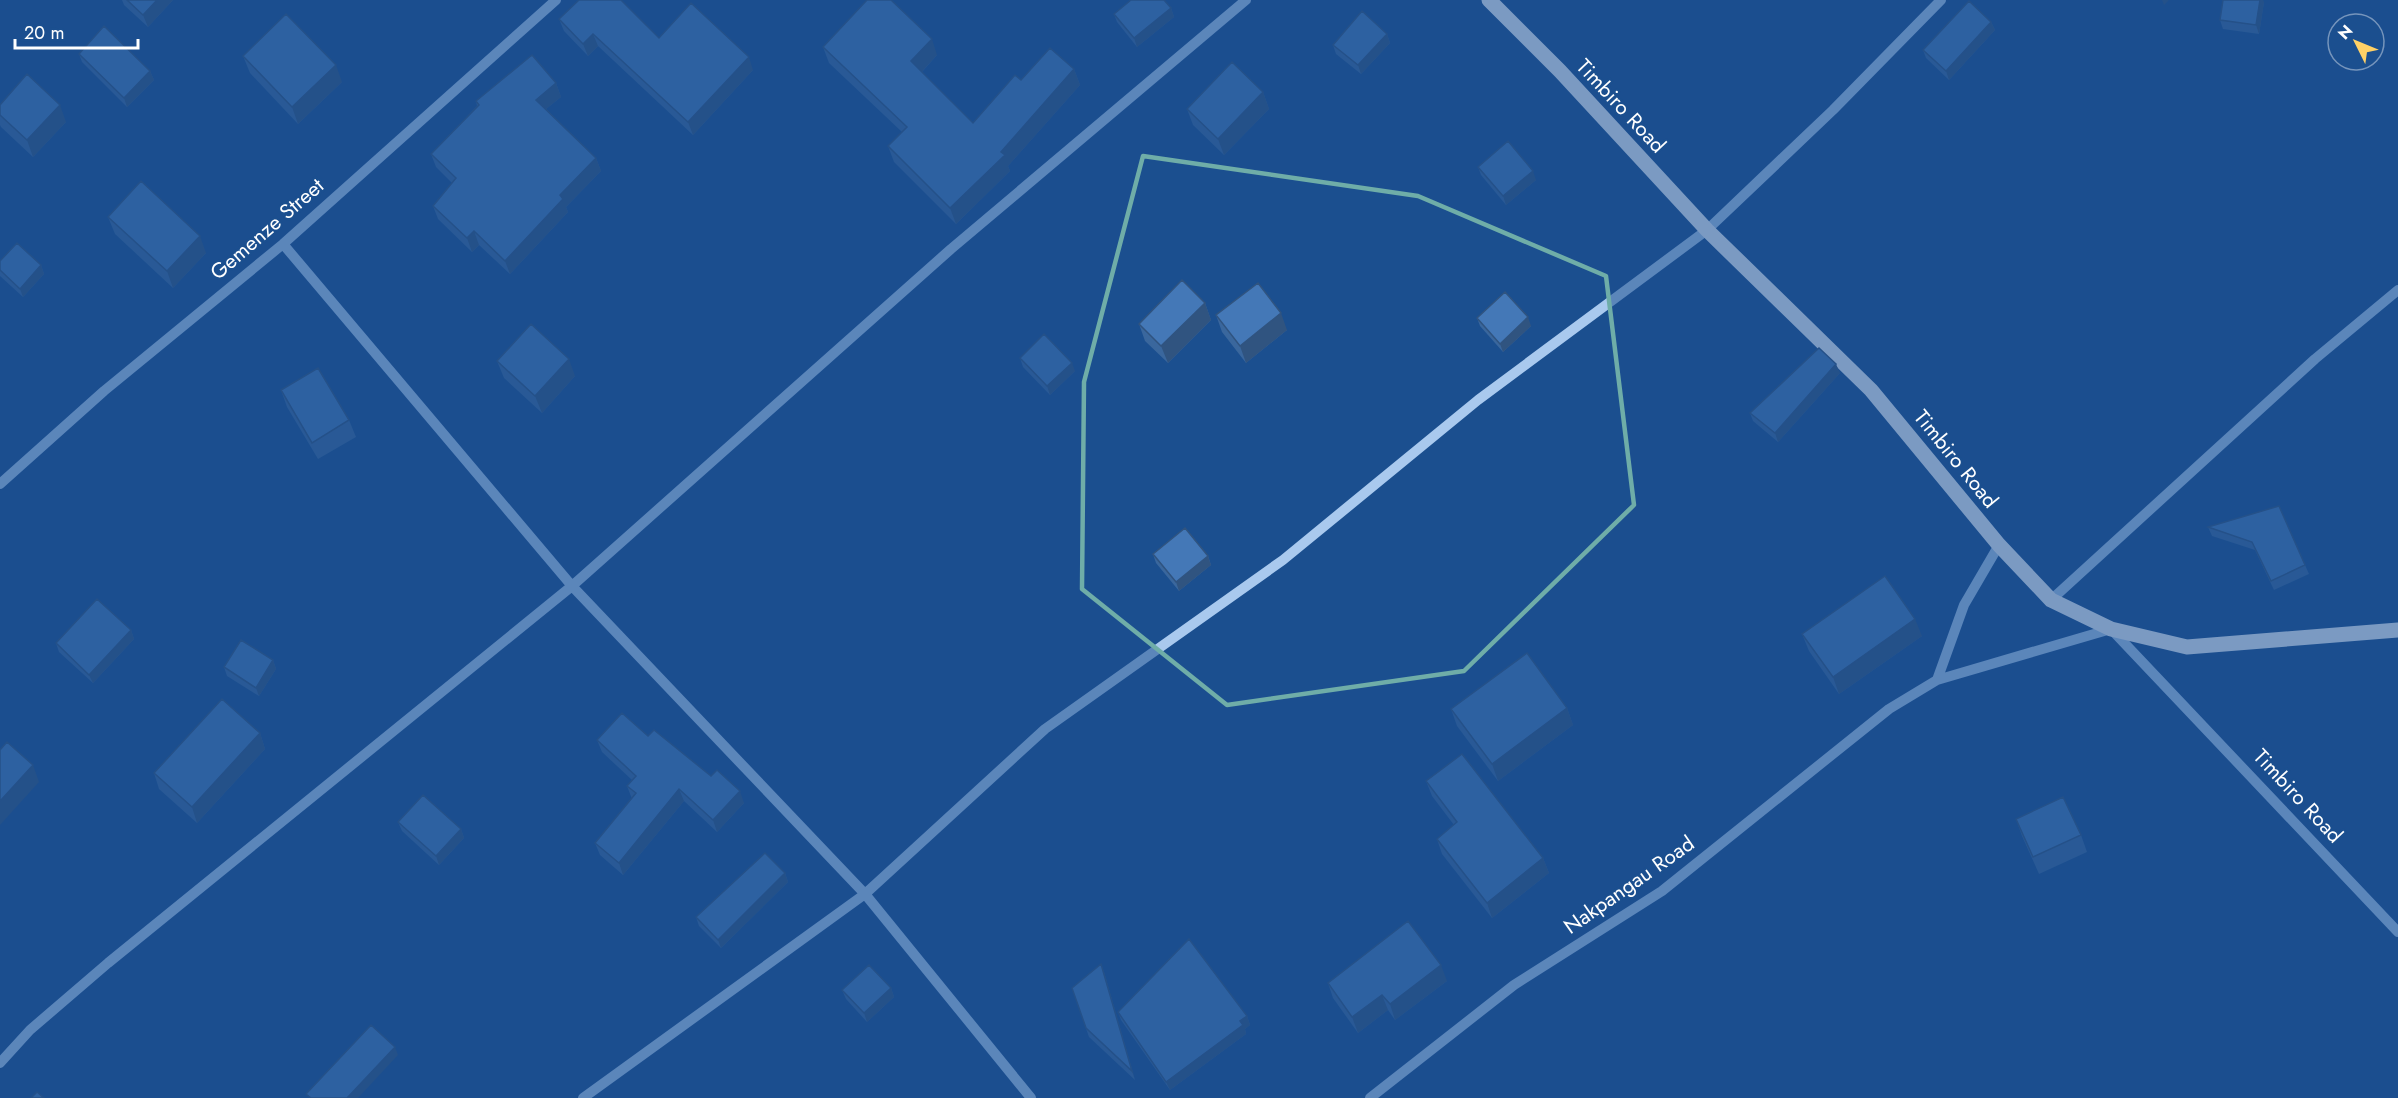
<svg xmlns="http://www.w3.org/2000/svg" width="2398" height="1098" font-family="Jost,sans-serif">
<rect width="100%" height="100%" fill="#1b4f8f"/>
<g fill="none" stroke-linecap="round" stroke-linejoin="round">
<path stroke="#a9c9ee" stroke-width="10" d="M283 244 572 586 865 894 1031 1098
M0 484 104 391 283 244 556 0
M2051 600 2315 359 2398 290
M1937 680 1964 605 1999 545
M0 1063 30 1030 108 963 572 586 951 249 1246 0
M583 1098 865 894 1045 729 1283 560 1478 400 1707 230 1833 110 1941 0
M1370 1098 1514 985 1662 891 1889 709 1937 680 2111 629 2398 932"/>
<path stroke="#f0f6ff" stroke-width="15" d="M1489 0 1560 71 1707 230 1871 390 1999 545 2051 600 2111 629 2187 647 2398 630"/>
</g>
<path fill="#3a679d" d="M122 0H173L148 27 124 5Z
M2264 2 2259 34 2223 29 2220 20Z
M1171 8 1174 17 1137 47 1117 22 1114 14Z
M559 19 659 38 753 70 693 135 598 46 588 56 564 31Z
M1991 22 1995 30 1949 80 1926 58 1923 50Z
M1387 34 1390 43 1361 74 1336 54 1333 45Z
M823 47 937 55 922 72 973 123 1021 80 1074 69 1080 85 1008 166 1010 171 956 224 894 162 888 146 902 132 829 63Z
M79 54 150 71 154 80 127 107 82 62Z
M243 56 342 82 298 124 250 73Z
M556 83 561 97 546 109 596 158 601 171 566 207 568 212 510 274 479 245 472 252 438 219 433 206 452 183 436 167 431 154 477 106 476 101Z
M1263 92 1269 109 1224 155 1193 125 1187 109Z
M0 105 66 122 33 157 1 127 0 125Z
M1478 167 1536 180 1506 205 1481 175Z
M108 217 206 253 173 288 115 234Z
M0 261 41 265 44 274 23 297 0 276Z
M1205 303 1211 320 1168 363 1145 341 1139 324Z
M1216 315 1287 330 1246 363 1222 332Z
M1477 318 1531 326 1503 352 1480 326Z
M1020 358 1075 371 1050 395 1023 367Z
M497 361 575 376 542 413 504 378Z
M1840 373 1778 442 1753 421 1750 413Z
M281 390 349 420 356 437 318 459 287 407Z
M2279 506 2309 574 2274 590 2255 550 2212 536 2208 527Z
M1153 554 1208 556 1211 565 1179 591 1156 563Z
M131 630 134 639 93 683 59 652 56 643Z
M1802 634 1922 636 1839 694 1809 651Z
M273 660 276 669 259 696 227 676 224 667Z
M1567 708 1573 725 1498 781 1457 726 1451 709Z
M260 733 265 749 197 823 159 789 154 773Z
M648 736 744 803 717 832 684 801 623 875 600 855 595 843 632 799 627 786 632 780 602 752 597 740Z
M1426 781 1543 858 1549 873 1492 918 1442 854 1437 839 1454 825 1432 796Z
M2016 819 2081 835 2087 852 2039 874 2022 836Z
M398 822 461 829 464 838 439 865 402 831Z
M785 873 788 882 721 948 699 926 696 917Z
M1101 964 1104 972 1135 1080 1089 1037 1072 988Z
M1447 981 1395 1020 1388 1010 1358 1033 1333 998 1328 983Z
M891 988 894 997 867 1022 846 999 842 990Z
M1118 1012 1247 1016 1250 1025 1245 1029 1246 1034 1170 1090 1121 1020Z"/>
<path fill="#305480" d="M157 0H173L148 27 143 15Z
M2162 0H2169L2164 5Z
M2260 0H2263L2264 2 2259 34 2256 25Z
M1171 8 1174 17 1137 47 1134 38Z
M1991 22 1995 30 1949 80 1946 71Z
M593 34 598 46 588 56 583 44Z
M1387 34 1390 43 1361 74 1358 65Z
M932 39 937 55 917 77 911 61Z
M749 57 753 70 693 135 688 122Z
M336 65 342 82 298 124 292 107Z
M1074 69 1080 85 1008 166 1010 171 956 224 950 208Z
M150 71 154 80 127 107 124 98Z
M556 83 561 97 541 113 536 100Z
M1263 92 1269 109 1224 155 1218 139Z
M60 105 66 122 33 157 27 140Z
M596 158 601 171 566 207 568 212 510 274 505 261 560 195Z
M1533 171 1536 180 1506 205 1503 196Z
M474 231 479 245 472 252 467 238Z
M200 236 206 253 173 288 167 271Z
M41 265 44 274 23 297 20 289Z
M1205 303 1211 320 1168 363 1161 346Z
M1281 313 1287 330 1246 363 1240 346Z
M1528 317 1531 326 1503 352 1500 344Z
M569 359 575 376 542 413 535 396Z
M1072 363 1075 371 1050 395 1047 386Z
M1836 364 1840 373 1778 442 1775 433Z
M1208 556 1211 565 1179 591 1176 582Z
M1915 619 1922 636 1839 694 1833 677Z
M131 630 134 639 93 683 89 675Z
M273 660 276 669 259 696 256 688Z
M1567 708 1573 725 1498 781 1492 764Z
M260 733 265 749 197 823 192 807Z
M33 765 39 782 0 825V801Z
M679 789 684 801 623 875 619 863Z
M740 791 744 803 717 832 713 820Z
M461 829 464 838 439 865 436 856Z
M1543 858 1549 873 1492 918 1487 903Z
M785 873 788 882 721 948 718 940Z
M1101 964 1104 972 1135 1080 1132 1071Z
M1441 965 1447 981 1395 1020 1390 1004Z
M891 988 894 997 867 1022 864 1013Z
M1382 995 1388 1010 1358 1033 1352 1017Z
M1247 1016 1250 1025 1245 1029 1246 1034 1170 1090 1166 1082Z
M395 1047 398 1055 358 1098H347Z"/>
<path fill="#4478b7" stroke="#305480" stroke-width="1.5" d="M127 0H157L143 15Z
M579 0H621L659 38 691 3 749 57 688 122 593 34 583 44 559 19Z
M867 0H891L932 39 911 61 973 123 1015 75 1021 80 1050 48 1074 69 1001 152 1005 155 950 208 888 146 907 127 823 47Z
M1131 0H1164L1171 8 1134 38 1114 14Z
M2223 0H2260L2256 25 2220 20Z
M1969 1 1991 22 1946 71 1923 50Z
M1362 11 1387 34 1358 65 1333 45Z
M286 14 336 65 292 107 243 56Z
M104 26 150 71 124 98 79 54Z
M532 55 556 83 536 100 596 158 560 195 563 199 505 261 474 231 467 238 433 206 456 178 431 154 479 105 476 101Z
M1232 62 1263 92 1218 139 1187 109Z
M27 74 60 105 27 140 0 115V105Z
M1508 141 1533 171 1503 196 1478 167Z
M141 181 200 236 167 271 108 217Z
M17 243 41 265 20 289 0 270V261Z
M1182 280 1205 303 1161 346 1139 324Z
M1258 283 1281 313 1240 346 1216 315Z
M1505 292 1528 317 1500 344 1477 318Z
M531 324 569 359 535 396 497 361Z
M1044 334 1072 363 1047 386 1020 358Z
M1819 348 1836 364 1775 433 1750 413Z
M318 368 349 420 312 443 281 390Z
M2279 506 2305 565 2271 581 2252 542 2208 527Z
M1185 528 1208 556 1176 582 1153 554Z
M1885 576 1915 619 1833 677 1802 634Z
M97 599 131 630 89 675 56 643Z
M241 640 273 660 256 688 224 667Z
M1527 653 1567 708 1492 764 1451 709Z
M222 699 260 733 192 807 154 773Z
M622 713 648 736 654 730 711 776 717 770 740 791 713 820 679 789 619 863 595 843 636 793 627 786 636 776 597 740Z
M7 742 33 765 0 801V750Z
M1462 754 1543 858 1487 903 1437 839 1457 822 1426 781Z
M423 795 461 829 436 856 398 822Z
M2063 797 2081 835 2033 857 2016 819Z
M765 853 785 873 718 940 696 917Z
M1408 921 1441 965 1390 1004 1382 995 1352 1017 1328 983Z
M1189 939 1247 1016 1240 1021 1243 1025 1166 1082 1118 1012Z
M1101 964 1132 1071 1086 1028 1072 988Z
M869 965 891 988 864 1013 842 990Z
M371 1025 395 1047 347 1098H311L306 1094Z
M37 1092 44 1098H31Z"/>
<path d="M0 0H2398V1098H0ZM1143 156 1418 196 1606 276 1634 505 1464 671 1227 705 1082 589 1084 382Z" fill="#1b4f8f" fill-opacity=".55" fill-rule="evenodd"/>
<path fill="none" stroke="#6fada8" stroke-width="4.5" stroke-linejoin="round" d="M1143 156 1418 196 1606 276 1634 505 1464 671 1227 705 1082 589 1084 382Z"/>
<g text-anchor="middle" stroke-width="4.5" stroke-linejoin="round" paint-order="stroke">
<g font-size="21" fill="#fff" stroke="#1b4f8f">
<text transform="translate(1621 106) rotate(47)" y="7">Timbiro Road</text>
<text transform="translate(267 229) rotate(-41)" y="7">Gemenze Street</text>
<text transform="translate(1956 459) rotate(51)" y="7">Timbiro Road</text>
<text transform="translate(2298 796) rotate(47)" y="7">Timbiro Road</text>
<text transform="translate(1629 885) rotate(-35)" y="7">Nakpangau Road</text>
</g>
</g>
<g transform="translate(2356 42) rotate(313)"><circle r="28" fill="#1b4f8f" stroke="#7695bc" stroke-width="1.5"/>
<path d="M0-4.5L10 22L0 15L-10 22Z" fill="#ffd166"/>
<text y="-9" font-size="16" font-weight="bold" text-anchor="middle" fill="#ffffff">N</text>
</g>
<path d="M15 39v9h123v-9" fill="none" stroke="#ffffff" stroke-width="3"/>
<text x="24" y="39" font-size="18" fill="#ffffff" stroke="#1b4f8f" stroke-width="4.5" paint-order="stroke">20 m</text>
</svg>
